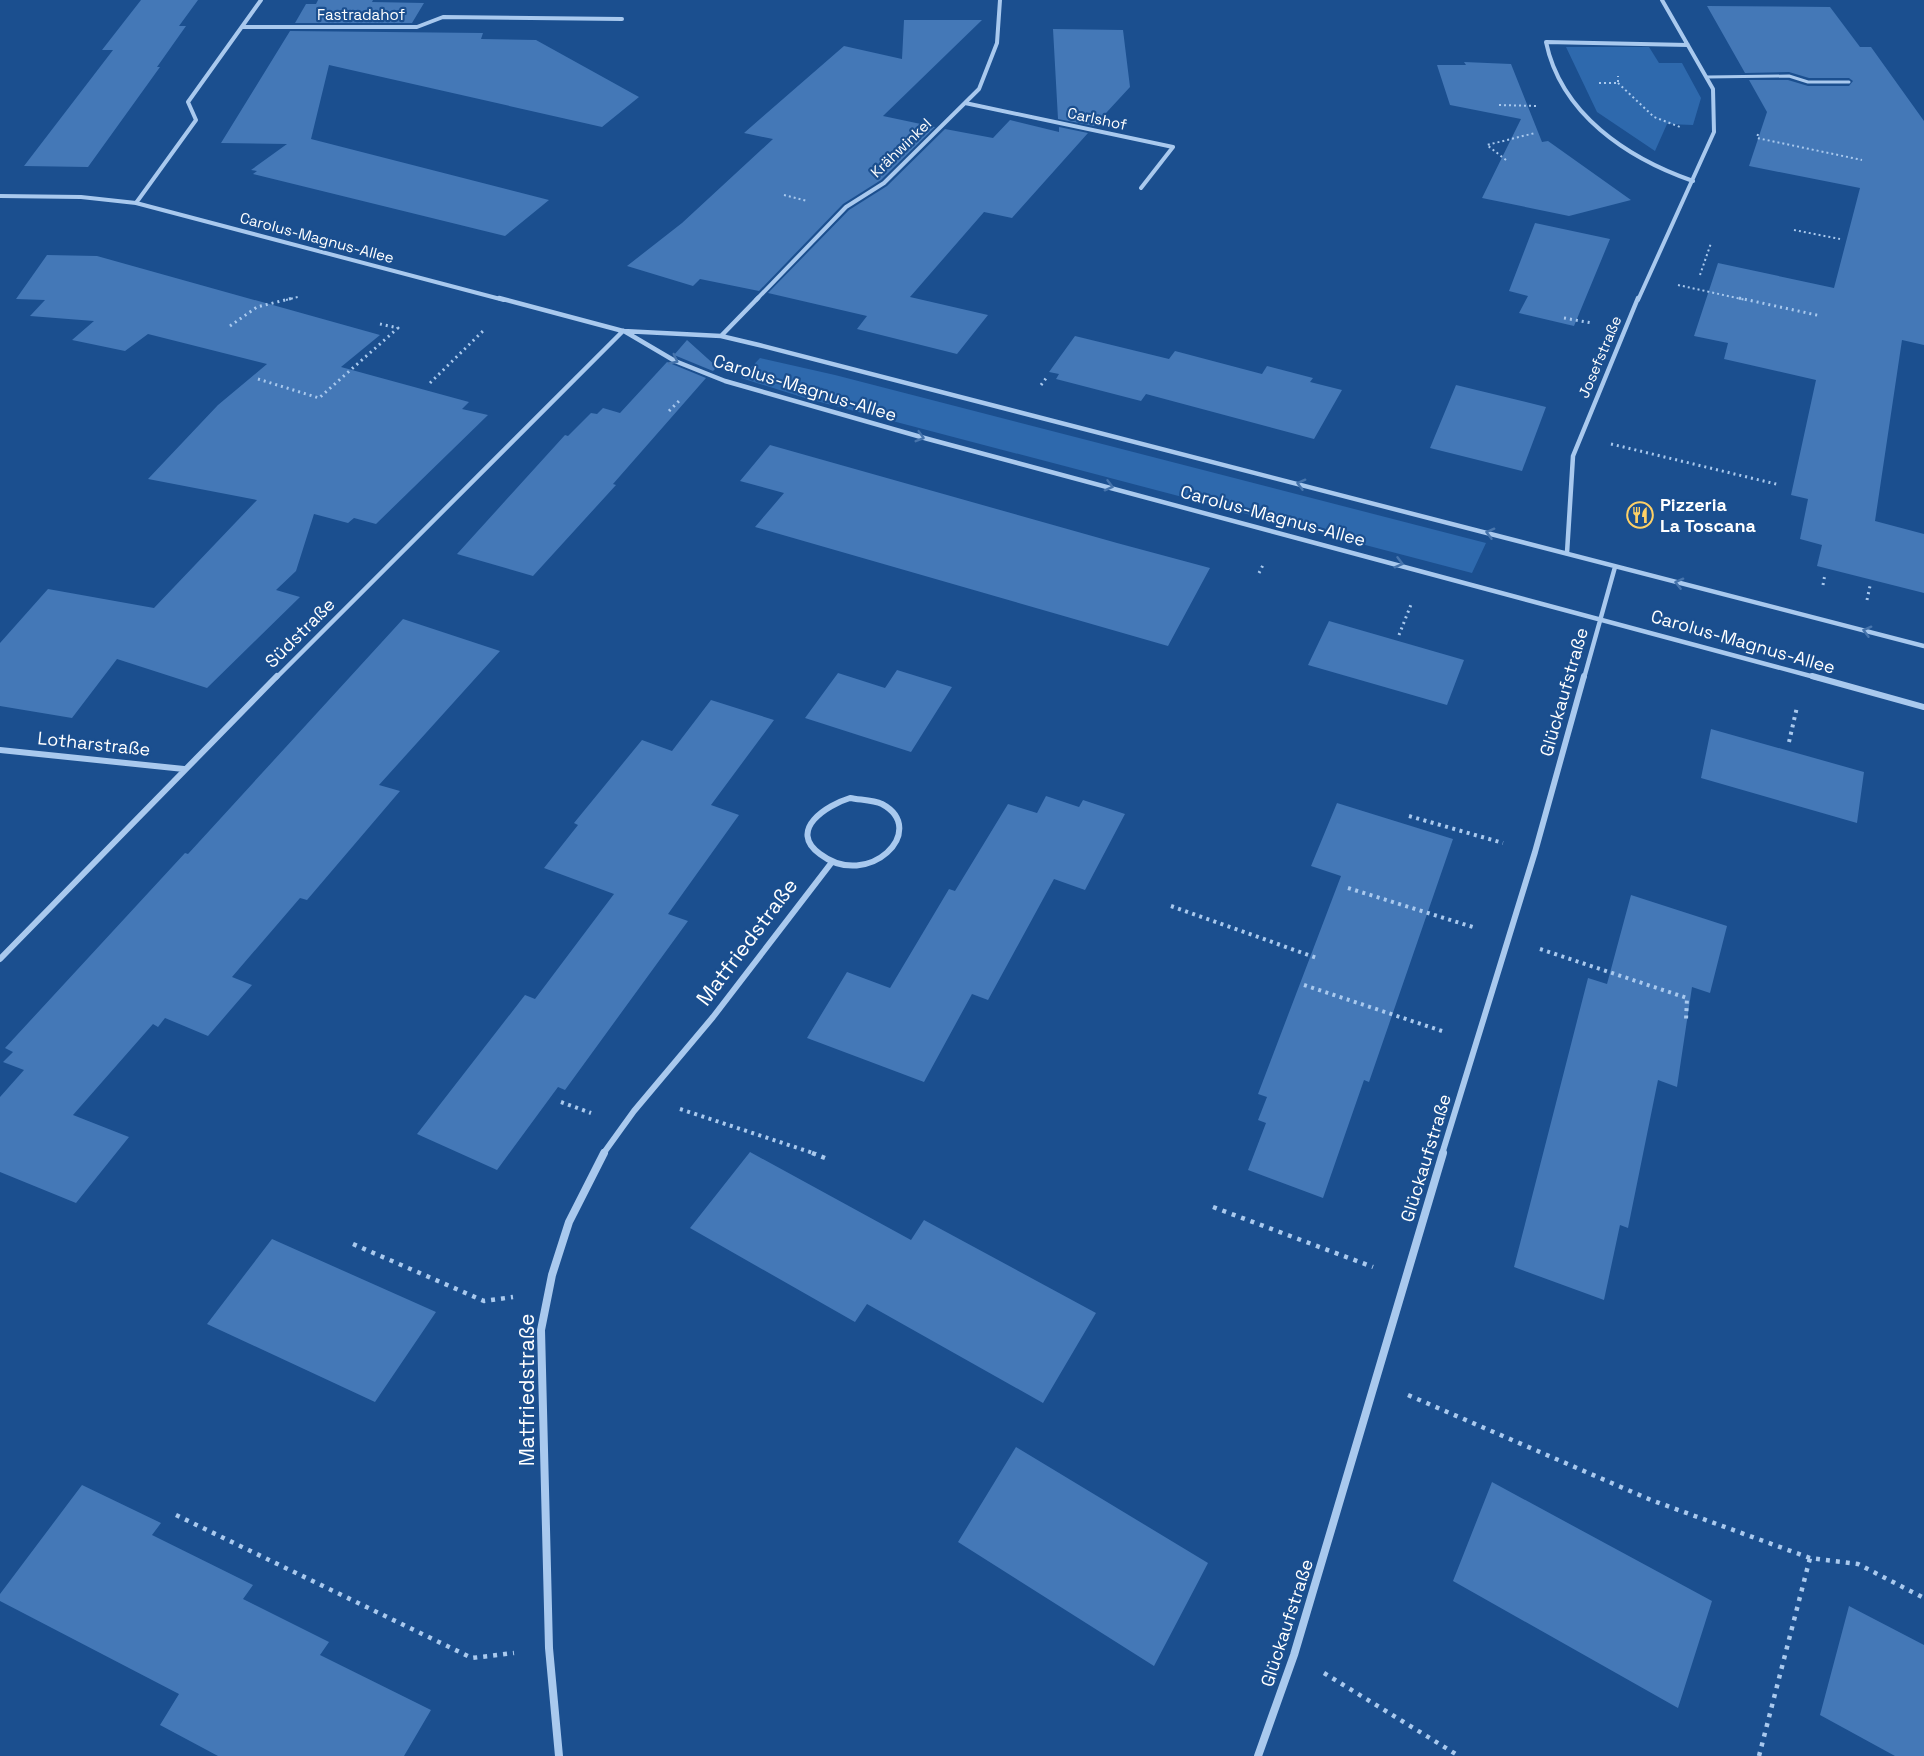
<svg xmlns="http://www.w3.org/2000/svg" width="1924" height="1756" font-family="'Space Grotesk',sans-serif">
<rect width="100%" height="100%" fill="#1b4f8f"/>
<path fill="#2e69ad" d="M1566 47H1649L1659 63H1682L1701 98 1693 125 1667 124 1655 151 1597 112Z
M760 358 835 375 1486 543 1472 573 805 398 741 378Z"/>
<path fill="#4478b7" d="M141 0H198L179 26H186L157 67H160L88 167 24 166 113 50H102Z
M318 0H373L372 2 424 3 412 23H295L306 4H316Z
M1707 6 1830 7 1860 47H1871L1924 121V345L1902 340 1875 521 1924 534V593L1817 566 1822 545 1800 539 1808 499 1791 495 1816 380 1724 359 1728 343 1694 336 1718 263 1834 288 1860 188 1749 166 1767 112 1749 80H1788L1808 86H1849L1853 81 1849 78H1809L1789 72 1745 73Z
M904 20H982L883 116 935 127 881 180 843 204 759 291 700 279 693 286 627 266 682 223 773 139 744 133 844 46 902 59Z
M1053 29 1123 30 1130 87 1094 126 1058 119Z
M290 31 483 33 481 39 536 40 639 97 602 127 329 65 311 139 549 200 505 236 253 174 257 171 251 170 287 144 221 143Z
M1464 62 1511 64 1542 142 1548 141 1631 200 1569 216 1482 198 1521 119 1450 105 1437 65H1466Z
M1010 120 1059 132V127L1088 133 1012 218 984 212 910 297 988 315 957 354 857 329 867 316 768 293 849 210 887 186 945 129 993 138Z
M1535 223 1610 239 1574 326 1519 313 1528 296 1509 291Z
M47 255 97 256 380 335 341 367 469 402 462 409 488 415 376 524 354 518 348 523 314 514 296 571 276 590 300 597 207 688 117 659 72 718 0 706V643L48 589 154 608 257 500 148 479 218 405 267 364 148 334 125 351 72 340 94 321 30 316 45 300 16 299Z
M1075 336 1169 359 1175 351 1262 374 1267 366 1313 378 1310 382 1342 390 1314 439 1146 394 1141 401 1056 379 1059 374 1049 372Z
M687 340 717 367 713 371 674 355Z
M667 362 706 378 613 484 616 485 533 576 457 554 565 435 568 436 591 413 597 414 603 408 620 413Z
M1456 385 1546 407 1522 471 1430 448Z
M770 445 1117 543 1210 568 1168 646 755 527 784 493 740 481Z
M403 619 500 651 379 785 400 791 307 900 300 898 232 977 252 985 208 1036 165 1018 158 1027 153 1024 73 1115 129 1137 76 1203 0 1172V1097L24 1070 3 1062 13 1052 5 1048 185 853 188 854Z
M1329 621 1464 660 1447 705 1308 665Z
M897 670 952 687 911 752 805 718 838 673 885 688Z
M711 700 774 720 711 805 739 815 668 914 688 921 565 1090 558 1087 497 1170 417 1134 525 995 535 999 614 894 544 868 578 825 574 823 642 740 672 751Z
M1711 729 1864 772 1857 823 1701 778Z
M1046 796 1079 807 1083 800 1125 814 1085 890 1054 879 988 1000 972 994 924 1082 807 1038 847 972 890 988 949 889 955 891 1008 804 1037 813Z
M1337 803 1453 839 1369 1082 1364 1080 1323 1198 1248 1170 1266 1123 1258 1120 1267 1097 1258 1094 1341 876 1311 866Z
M1631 895 1727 926 1710 993 1692 987 1677 1087 1658 1080 1628 1228 1620 1225 1604 1300 1514 1267 1588 978 1607 984Z
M750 1152 911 1240 924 1220 1096 1313 1043 1403 867 1304 855 1322 690 1228Z
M272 1239 436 1312 375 1402 207 1324Z
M1016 1447 1208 1563 1154 1666 958 1542Z
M1492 1482 1712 1601 1678 1708 1453 1581Z
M82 1485 161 1523 152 1535 253 1585 243 1599 329 1642 320 1655 431 1710 404 1756H218L160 1725 179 1694 0 1601V1594Z
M1849 1606 1924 1645V1756H1895L1820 1715Z"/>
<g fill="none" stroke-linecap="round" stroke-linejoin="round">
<path stroke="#a9c9ee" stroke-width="2" stroke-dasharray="2 3" stroke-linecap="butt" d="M1599 83H1618V76
M1618 83 1654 117 1680 127
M1499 105 1537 106
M1758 134 1757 138 1862 160
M1506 160 1487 145 1535 133
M784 195 807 201
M1794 230 1840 239
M1700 275 1711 243
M1678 285 1746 300
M286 300 298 297"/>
<path stroke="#a9c9ee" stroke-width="3" stroke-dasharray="2 4" stroke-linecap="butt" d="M1739 298 1821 316
M1564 318 1592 323
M230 326 257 307 293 298
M258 379 319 398 398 328 380 324
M430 383 485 329
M1041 385 1047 377
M669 411 681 399
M1611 444 1780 485
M1259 573 1264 563
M1823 585 1825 574
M1867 600 1870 586
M1399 635 1412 602"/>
<path stroke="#a9c9ee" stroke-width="4" stroke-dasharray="3 4.5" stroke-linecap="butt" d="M1789 742 1797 707
M1409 816 1503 843
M1348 888 1476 928
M1171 906 1317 958
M1540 949 1687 998 1686 1020
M1304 985 1445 1032
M561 1102 591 1113
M680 1109 816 1154"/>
<path stroke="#a9c9ee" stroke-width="4.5" stroke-dasharray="4 6" stroke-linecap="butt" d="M812 1153 825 1158
M1213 1207 1373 1267
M353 1244 484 1301 513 1297
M1408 1395 1651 1500 1810 1558 1858 1564 1924 1598
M176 1515 472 1658 514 1653
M1324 1673 1459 1756
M1759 1756 1810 1558"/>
<path stroke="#a9c9ee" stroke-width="3" d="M1707 77 1789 76 1808 82H1849"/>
<path stroke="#a9c9ee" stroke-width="4" d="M242 27H417L443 17 622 19
M1688 45 1546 42C1561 114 1627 158 1693 181
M965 103 1173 147 1141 188
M0 196 81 197 136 203 504 300
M136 203 196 120 188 102 261 0
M756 300 846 207 884 183 979 89 997 43 1000 0
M1638 300 1714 132 1713 89 1662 0"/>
<path stroke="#a9c9ee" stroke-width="4.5" d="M499 298 623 331 721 336 759 345 1924 646
M624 331 675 361 725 381 928 439 1818 678
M721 336 758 298
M1567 553 1573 456 1638 298
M276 678 623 331
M1584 678 1615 567"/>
<path stroke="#a9c9ee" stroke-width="6" d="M1812 676 1924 707
M0 750 184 769
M850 798C860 800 873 800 882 804 930 830 868 891 820 854 787 830 827 805 850 798Z
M0 959 277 676
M603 1154 634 1111 713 1017 832 862
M1442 1154 1535 852 1584 676"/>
<path stroke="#a9c9ee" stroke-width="8" d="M559 1756 549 1648 541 1330 552 1275 569 1222 604 1153
M1258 1756 1294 1655 1443 1153"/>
</g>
<defs><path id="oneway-chevron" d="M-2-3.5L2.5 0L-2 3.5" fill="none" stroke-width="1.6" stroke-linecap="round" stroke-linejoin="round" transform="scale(1.5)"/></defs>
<g stroke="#4674ac">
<use href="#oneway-chevron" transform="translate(674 360) rotate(27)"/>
<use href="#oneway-chevron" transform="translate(920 437) rotate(16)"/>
<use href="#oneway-chevron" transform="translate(1301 484) rotate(-165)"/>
<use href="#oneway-chevron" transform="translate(1109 486) rotate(15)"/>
<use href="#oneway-chevron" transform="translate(1490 533) rotate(-165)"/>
<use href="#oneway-chevron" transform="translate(1399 563) rotate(15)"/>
<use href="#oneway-chevron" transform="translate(1679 583) rotate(-166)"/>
<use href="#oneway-chevron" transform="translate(1867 631) rotate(-165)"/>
</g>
<defs>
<g id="restaurant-ring" transform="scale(1.35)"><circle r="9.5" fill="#1b4f8f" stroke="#ffd166" stroke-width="1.5"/><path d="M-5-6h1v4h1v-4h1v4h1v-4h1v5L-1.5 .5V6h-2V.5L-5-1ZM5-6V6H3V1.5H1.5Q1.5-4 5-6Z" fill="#ffd166"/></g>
</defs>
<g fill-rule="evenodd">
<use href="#restaurant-ring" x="1640" y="515"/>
</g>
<g text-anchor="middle" stroke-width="4.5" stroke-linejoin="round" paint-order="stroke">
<g font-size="15" fill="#fff" stroke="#1b4f8f">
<text x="361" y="20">Fastradahof</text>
<text transform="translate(1097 119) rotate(12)" y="5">Carlshof</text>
<text transform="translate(901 148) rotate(-44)" y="5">Krähwinkel</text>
<text transform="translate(317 238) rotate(15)" y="5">Carolus-Magnus-Allee</text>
<text transform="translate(1600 357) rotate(-67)" y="5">Josefstraße</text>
</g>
<g font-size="18" fill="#fff" stroke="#1b4f8f">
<text transform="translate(805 388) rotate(17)" y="6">Carolus-Magnus-Allee</text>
<text transform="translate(1273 516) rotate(15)" y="6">Carolus-Magnus-Allee</text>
<text transform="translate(300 633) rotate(-45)" y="6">Südstraße</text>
<text transform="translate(1743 642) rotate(16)" y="6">Carolus-Magnus-Allee</text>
<text transform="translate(1564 692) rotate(-74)" y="6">Glückaufstraße</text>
<text transform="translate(94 744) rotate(6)" y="6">Lotharstraße</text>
<text transform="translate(1426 1158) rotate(-73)" y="6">Glückaufstraße</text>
<text transform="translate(1287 1623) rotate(-72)" y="6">Glückaufstraße</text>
</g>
<g font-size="18" font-weight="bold" fill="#fff" stroke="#1b4f8f" text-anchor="start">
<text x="1660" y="511">Pizzeria<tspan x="1660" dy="21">La Toscana</tspan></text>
</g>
<g font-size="21" fill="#fff" stroke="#1b4f8f">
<text transform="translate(747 942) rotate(-53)" y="7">Matfriedstraße</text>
<text transform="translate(527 1390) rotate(-90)" y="7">Matfriedstraße</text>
</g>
</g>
</svg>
